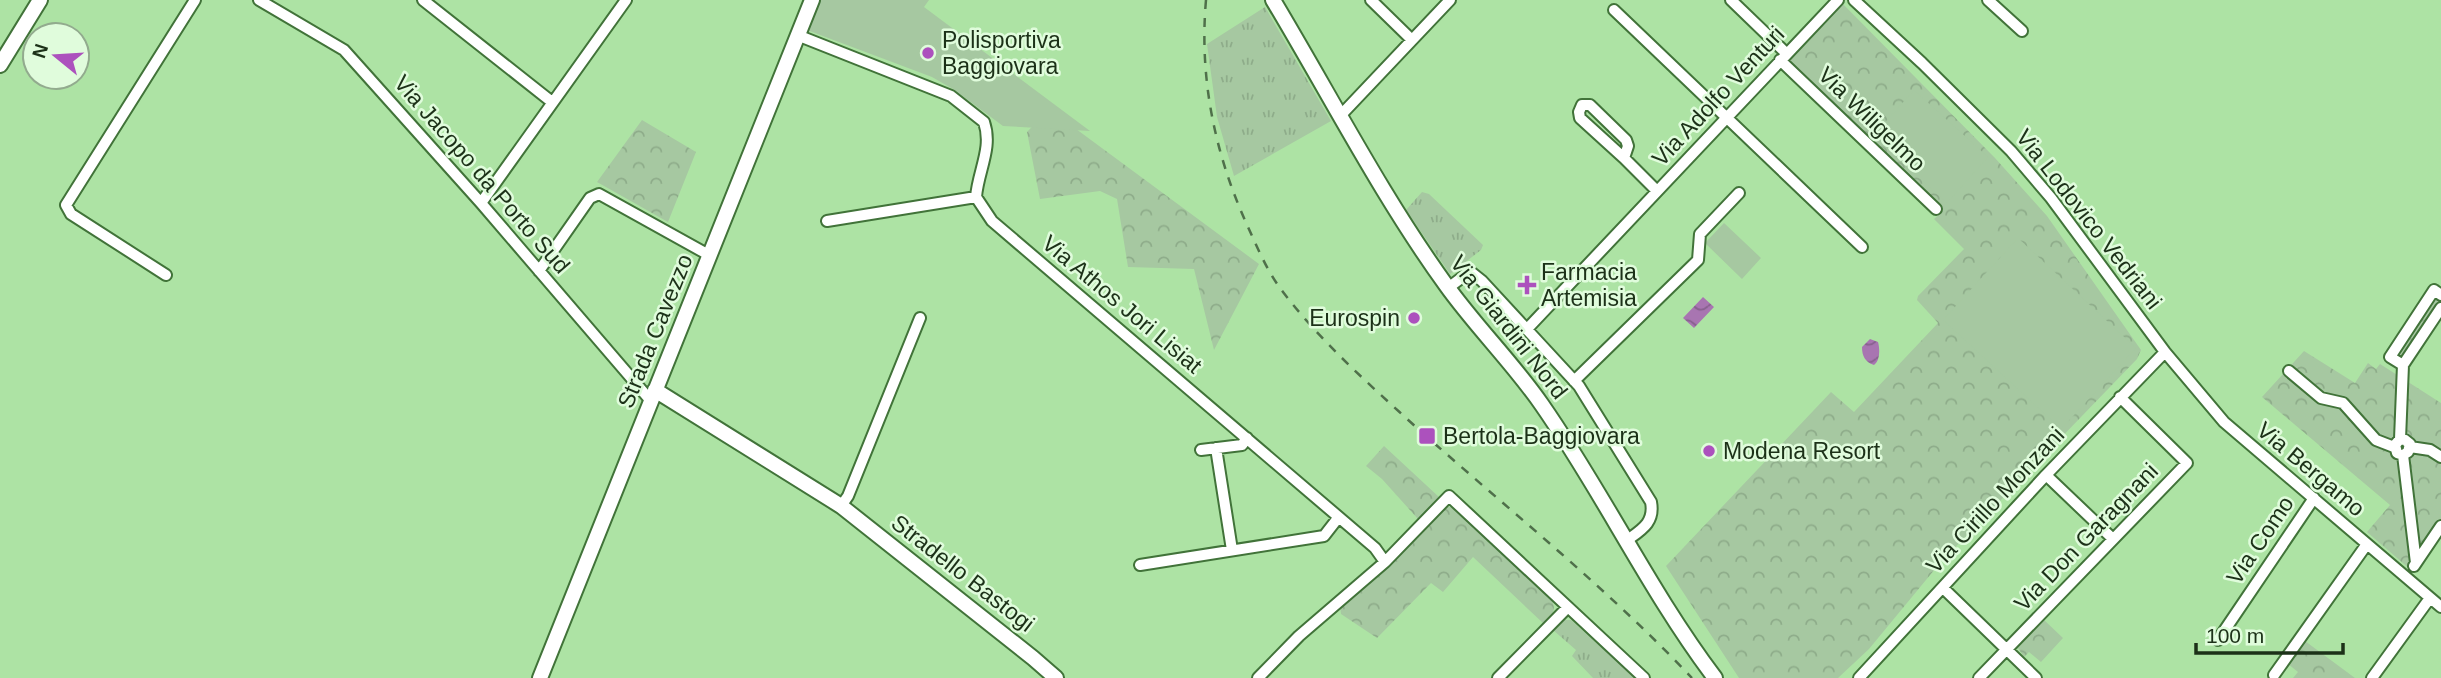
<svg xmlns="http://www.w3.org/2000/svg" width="2441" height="678" font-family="Arial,sans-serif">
<defs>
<pattern id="grass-tufts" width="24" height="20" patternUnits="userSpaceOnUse" patternTransform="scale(1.75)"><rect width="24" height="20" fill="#a6c8a1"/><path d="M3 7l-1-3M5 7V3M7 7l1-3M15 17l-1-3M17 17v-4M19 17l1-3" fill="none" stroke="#8eac8a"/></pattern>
<pattern id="park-crowns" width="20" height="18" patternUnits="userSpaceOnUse" patternTransform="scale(1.75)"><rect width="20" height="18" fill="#a6c8a1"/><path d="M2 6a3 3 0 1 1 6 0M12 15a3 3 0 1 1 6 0" fill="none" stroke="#8eac8a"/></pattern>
<pattern id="water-waves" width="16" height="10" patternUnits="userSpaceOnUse" patternTransform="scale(1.75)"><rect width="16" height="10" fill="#a875b1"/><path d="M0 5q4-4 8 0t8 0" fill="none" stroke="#88618f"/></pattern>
</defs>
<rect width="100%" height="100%" fill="#ade3a4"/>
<path fill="url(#grass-tufts)" d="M1265 7 1331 121 1234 176 1217 117 1207 44Z
M1422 192 1429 194 1483 245 1481 250 1450 274 1406 210Z
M1563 620H1571L1635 678H1593L1572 656 1576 650 1553 630Z"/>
<path fill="url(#park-crowns)" d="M1839 0 1995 158 2047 216 2141 350 2137 359 1940 563 1869 649 1838 678H1739L1666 566 1831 392 1854 412 1938 323 1917 300 1918 296 1964 249 1934 219 1941 213 1780 60Z
M1049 109 1259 264 1214 350 1194 269 1128 267 1117 199 1100 191 1040 199 1027 132Z
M642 120 696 152 668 222 597 182Z
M2434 290 2441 295V308L2403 365 2390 357Z
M2304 351 2355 383 2368 363 2376 369 2380 364 2441 403V526L2411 570 2367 532 2390 505 2262 397Z
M1384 446 1439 497 1418 519 1382 479 1366 466Z
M1446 507H1453L1552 601C1557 611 1551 616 1544 624L1473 557 1443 592 1431 583 1377 638 1341 614 1340 605 1395 560Z
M2043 619 2063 638 2041 662 2029 652 2024 657 2018 648Z
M2305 641 2355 678H2293L2298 672 2288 664Z"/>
<path fill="#a6c8a1" d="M818 0H929L924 7 1090 131 1003 126 953 89 932 77 807 30Z
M1914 90 1988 157 1947 203 1873 136Z
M1724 223 1761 258 1742 279 1705 243Z
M2018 238 2136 348 2061 429 1943 320Z"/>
<path fill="url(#water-waves)" d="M1703 297 1714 307 1694 328 1683 318Z
M1870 339 1878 342C1880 349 1880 361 1874 365 1865 362 1862 356 1862 347Z"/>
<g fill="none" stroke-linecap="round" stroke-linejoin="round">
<g stroke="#417339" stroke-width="14">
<path id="street" d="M259 0 344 50 481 203 651 401
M423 0 552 102
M1371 0 1412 40
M1731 0 1786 53
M1854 0 1922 63 2011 151 2051 198 2165 352 2224 422 2441 607
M1988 0 2022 31
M1614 10 1862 247
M797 35 951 96 984 122C993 148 978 171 976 197L992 221 1375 548 1385 562 1299 636 1258 678
M1780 60 1936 209
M1341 115 1450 0
M1624 158 1580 118 1579 112 1582 105H1590L1626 140 1628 146 1624 158 1657 191
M481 203 626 0
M827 221 976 197
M539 271 590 198 599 194 709 255
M166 275 71 214 66 205 195 0
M1448 288 1464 276 1472 273 1482 281 1579 386 1651 502C1655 523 1641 530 1626 541
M1527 329 1838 0
M2403 365 2390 357 2434 290 2441 295
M2289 371 2321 398 2343 403 2376 440 2394 447
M1574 381 1698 260 1700 234 1739 193
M2400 439 2403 365 2441 308
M2410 447 2430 450 2441 457
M1216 448 1232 550
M1201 450 1242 445 1247 438
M2403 455 2397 453 2395 445 2400 439 2405 440 2410 444 2408 452 2403 455 2416 563
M2046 475 2113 539
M841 506 848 496 920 318
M1385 562 1449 496 1644 678
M1140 565 1324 536 1338 518
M2414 566 2441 526
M1943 588 2036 678
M2218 640 2314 498
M2274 675 2367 544
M1498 678 1568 607
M1859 678 2046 475 2165 352
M1979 678 2187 463 2120 397
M2372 678 2430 598"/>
</g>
<g stroke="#417339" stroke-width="18">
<path id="secondary" d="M1273 0C1330 95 1381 195 1446 285 1476 327 1513 363 1542 405 1604 494 1650 592 1715 678
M0 65 40 0
M655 390 841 506 1033 658 1056 678
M540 678 812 0"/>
</g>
<use href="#street" stroke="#fff" stroke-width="10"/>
<use href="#secondary" stroke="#fff" stroke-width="14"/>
<path stroke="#4f704a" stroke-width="2.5" stroke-dasharray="9 9" stroke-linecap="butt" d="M1206 0C1199 79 1215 155 1248 227 1258 249 1268 273 1283 292 1322 343 1370 385 1417 428 1509 510 1607 588 1692 678"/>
</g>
<g fill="#ac51bd" stroke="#e0fcdc" stroke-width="2.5">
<circle cx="928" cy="53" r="7"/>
<path d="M1523.5 274.5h7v7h7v7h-7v7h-7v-7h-7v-7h7z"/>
<circle cx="1414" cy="318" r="7"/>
<rect x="1418" y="427" width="18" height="18" rx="3.5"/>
<circle cx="1709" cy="451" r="7"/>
</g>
<g text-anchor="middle" stroke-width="5" stroke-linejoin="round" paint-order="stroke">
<g font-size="23" fill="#1c3118" stroke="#e0fcdc" text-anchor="start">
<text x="942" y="48">Polisportiva<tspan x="942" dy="26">Baggiovara</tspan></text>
<text x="1541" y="280">Farmacia<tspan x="1541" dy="26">Artemisia</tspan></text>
<text x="1400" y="326" text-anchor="end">Eurospin</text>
<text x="1443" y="444">Bertola-Baggiovara</text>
<text x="1723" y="459">Modena Resort</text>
</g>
<g font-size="23" fill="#1c3118" stroke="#e0fcdc">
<text transform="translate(1718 96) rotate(-47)" y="8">Via Adolfo Venturi</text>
<text transform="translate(1872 119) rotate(44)" y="8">Via Wiligelmo</text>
<text transform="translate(482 174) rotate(49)" y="8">Via Jacopo da Porto Sud</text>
<text transform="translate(2089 219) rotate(52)" y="8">Via Lodovico Vedriani</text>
<text transform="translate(1122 304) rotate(40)" y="8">Via Athos Jori Lisiat</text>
<text transform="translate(1509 327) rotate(52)" y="8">Via Giardini Nord</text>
<text transform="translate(655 331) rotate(-68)" y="8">Strada Cavezzo</text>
<text transform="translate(2311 469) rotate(40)" y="8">Via Bergamo</text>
<text transform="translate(1995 500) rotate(-47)" y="8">Via Cirillo Monzani</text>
<text transform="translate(2086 537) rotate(-46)" y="8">Via Don Garagnani</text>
<text transform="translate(2260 540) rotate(-56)" y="8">Via Como</text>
<text transform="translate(963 573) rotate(38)" y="8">Stradello Bastogi</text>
</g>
</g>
<g transform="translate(56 56) rotate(288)"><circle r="33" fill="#e0fcdc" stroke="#92ab8e" stroke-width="2"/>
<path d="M0-5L12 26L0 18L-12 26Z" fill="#ac51bd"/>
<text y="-10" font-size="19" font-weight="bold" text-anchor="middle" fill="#1c3118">N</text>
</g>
<path d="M2196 643v10h147v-10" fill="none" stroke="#1c3118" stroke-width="3.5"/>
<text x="2206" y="643" font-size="21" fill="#1c3118" stroke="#e0fcdc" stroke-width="5" paint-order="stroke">100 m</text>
</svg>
